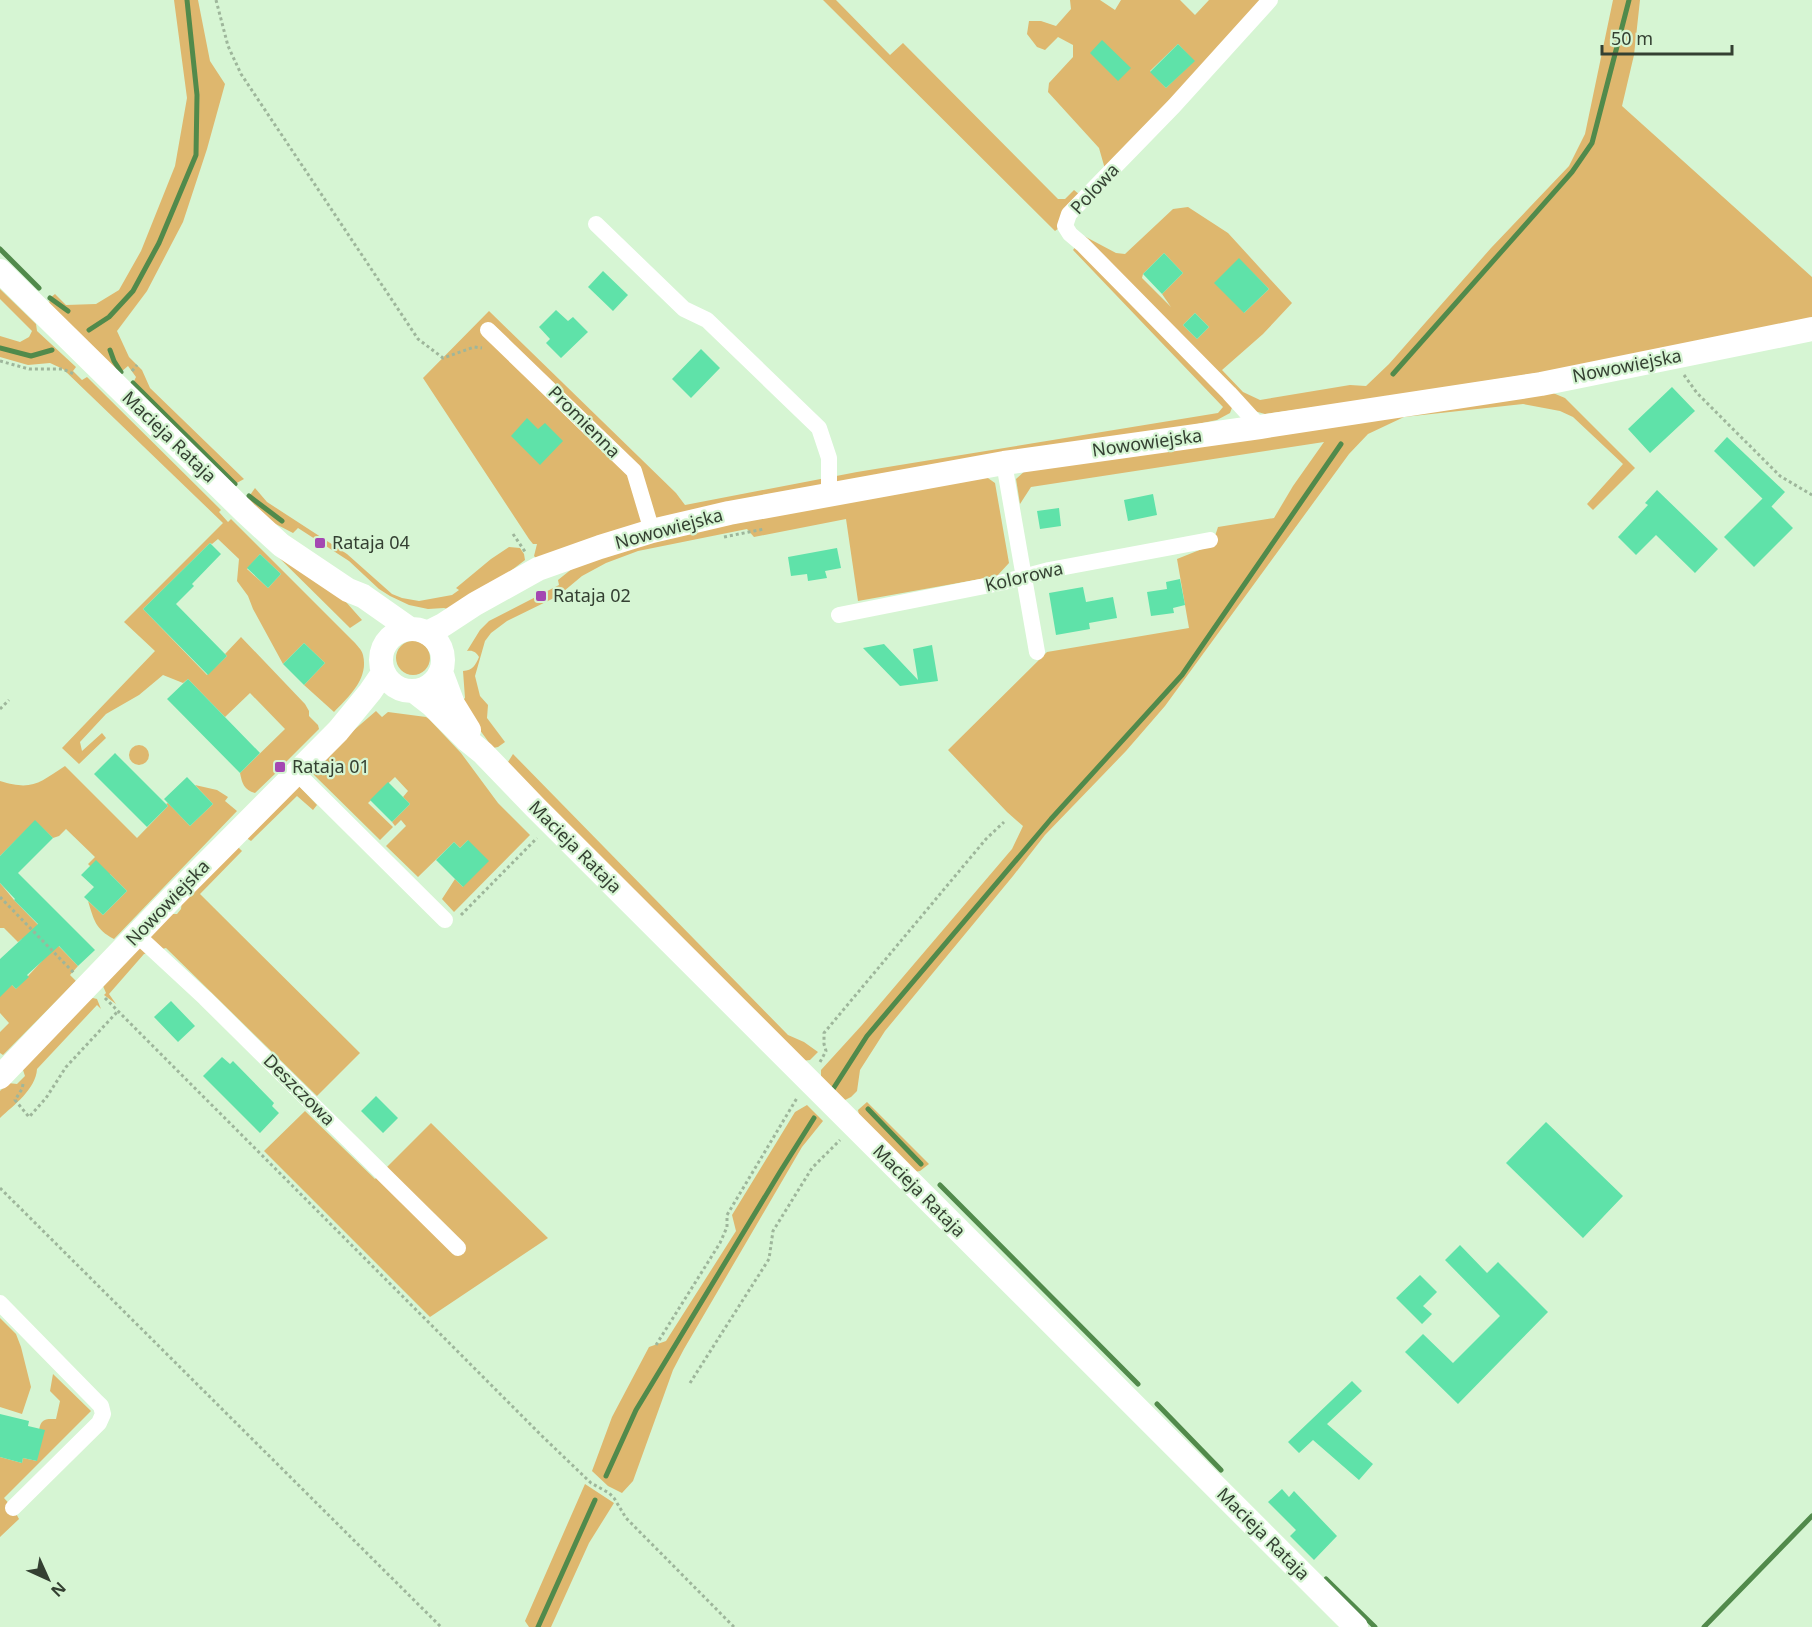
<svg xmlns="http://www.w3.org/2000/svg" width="1812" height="1627" font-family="'Noto Sans',sans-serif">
<rect width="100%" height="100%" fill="#d6f5d3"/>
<path fill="#deb76e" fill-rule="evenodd" d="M174 0H198L210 61 225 84 207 149 183 222 147 291 117 331 129 357 142 370 150 388 244 479 235 484 226 482 131 387 136 377 128 366 121 372 112 371 49 304 50 298 55 294 66 305 96 304 119 290 141 251 175 166 187 98Z
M823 0H836L890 55 903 43 1058 199H1065L1074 190 1080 195 1059 228 1055 231Z
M1070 0H1100L1115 10 1121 0H1180L1195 15 1209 0H1274L1105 169 1099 148 1048 92 1049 83 1073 57V45L1058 37 1045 50 1037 47 1027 34 1029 21H1041L1056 26 1071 9ZM1178 44 1194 61 1166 88 1150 71Z
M1613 0H1640L1634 55 1622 106 1812 277V322L1652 355 1346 403 1265 414 1233 405 1230 413 1217 420 537 559 534 556 537 544H533L529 539 423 378 489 311 676 493 685 505 857 472 1218 413 1223 407 1073 250 1084 236 1116 253 1125 254 1173 209 1188 207 1228 233 1292 303 1263 334 1222 370 1243 392 1260 400 1350 385 1366 386 1389 364 1491 248 1569 166 1585 134ZM1164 253 1183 273 1162 294 1171 307 1142 278 1143 274ZM1239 259 1269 289 1244 313ZM1195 313 1209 327 1197 339 1183 325Z
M0 289 36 324 37 331 76 367 73 371 82 380 87 377 221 510 219 512 228 522 231 519 352 640C356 644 362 650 363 655 369 679 348 697 334 712L304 685 325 663 304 643 283 664 253 609 248 596 237 581 239 559 218 539 212 544 210 543 143 609 207 675 227 656 225 654 241 637 305 704 309 711V716L318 725 319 729 286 762 283 760 276 766 279 770 255 793C244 790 242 783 240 773L285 729 250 693 225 717 188 679 183 683 163 675 139 695 106 714 80 742 82 751 102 733 106 738 79 764 62 748 155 651 124 622 223 523 63 369 50 363 28 365 0 357V336L20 342 29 337 32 331 0 299ZM260 554 281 574 268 588 247 569Z
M1553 393 1565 398 1635 468 1593 510 1587 504 1623 464 1573 417 1560 411 1523 404 1404 417 1368 434 1349 454 1165 706 1126 751 1045 835 1013 876 885 1031 860 1070 857 1091 851 1097 843 1101 821 1078V1070L862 1025 1012 849 1023 826 1007 812 948 750 1047 652 1189 628 1177 559 1212 545 1218 527 1274 518 1293 486 1324 442 1031 487 1020 504 1016 479 1026 470Z
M985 476 995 483 1009 563 997 576 858 601 846 519 754 537 747 529 638 551 606 563 582 576 558 596 507 621 491 633 485 641 475 676 480 696 488 705 487 718 505 742 498 747 493 748 474 722 461 702 465 698 463 671C473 670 475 666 479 657 476 652 473 650 467 651L480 630 489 621 559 585 558 580 578 564 665 538 801 510Z
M255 488 267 502 347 554 392 594 402 598 419 601 452 595 459 590 456 588 491 559 509 547 520 548 524 554 525 560 508 573 451 610 444 608 428 609 409 605 390 596 379 589 349 561 298 528 293 533 266 519 248 498Z
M256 535 346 602 362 620 350 628Z
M396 658a17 17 0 1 1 34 0a17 17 0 1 1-34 0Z
M376 711 382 717 388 712 426 717 429 719 461 753 498 803 530 835 454 912 442 899 455 879 463 887 468 840 460 848 454 842 418 877 386 846 406 826 401 820 395 826 392 822 410 804 403 797 408 791 395 777 368 803 393 827 380 840 313 774 312 770 339 743Z
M129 755a10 10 0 1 1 20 0a10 10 0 1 1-20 0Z
M513 754 788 1035 804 1042 818 1052 810 1060 802 1061 511 770 508 762Z
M65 766 137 838 168 806 166 804 168 803 190 826 213 804 195 785 217 790 228 797 225 801 237 811 114 939C95 929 94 920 88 901L103 915 127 891 110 874 103 880 90 866 88 864 95 857 66 829 59 836 53 838 35 821 0 856V781C32 791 39 783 65 766Z
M298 785 317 805 313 810 297 796 251 841 248 839V835Z
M238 847 242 851 200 894 360 1053 317 1096 166 948 144 954 109 994 116 1004 104 995 106 993 103 986 169 914H177L181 909 182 900Z
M0 883 14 900 78 966 70 975 76 981 3 1055 0 1053V1032L9 1023 0 1013V984L12 985 16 989 42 961 22 939 18 942 4 928H0Z
M93 998 97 999 101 1009 97 1005 37 1069C36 1089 14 1105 0 1118V1091L8 1083 17 1084 25 1076 22 1067 89 999Z
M867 1102 929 1164 920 1171 915 1172 860 1120 858 1110Z
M807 1105 823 1121 802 1147 684 1349 673 1370 633 1481 622 1493 608 1486 592 1471 612 1417 649 1347 666 1341 736 1231 732 1215 795 1112Z
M305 1111 375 1179 431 1123 548 1238 430 1317 264 1151Z
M0 1318 16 1334 21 1347 31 1387 22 1414 0 1407Z
M53 1374 91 1411 4 1498 13 1508 19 1519 0 1537V1457L22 1463 23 1458 37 1461C38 1453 37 1427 42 1422 45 1418 52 1419 56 1419L60 1401 50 1391Z
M585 1484 614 1503 589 1543 551 1627H529L525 1621Z"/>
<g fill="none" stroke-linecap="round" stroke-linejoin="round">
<path stroke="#518a4b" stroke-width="5" d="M0 249 39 288
M50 298 68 311
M89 330 109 317 133 291 159 243 196 155 197 95 187 0
M0 348 31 356 52 350
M110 350 114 361 121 372
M1393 374 1572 172 1592 143 1629 0
M133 383 235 484
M249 496 282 521
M833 1089 867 1036 1051 819 1182 675 1341 444
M868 1109 921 1164
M940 1185 1138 1384
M1157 1404 1221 1470
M606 1476 636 1410 780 1172 814 1118
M1326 1579 1375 1627
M538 1627 595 1500
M1704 1627 1812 1516"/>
</g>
<path fill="#5fe2a9" d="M1102 40 1131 68 1118 81 1090 53Z
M1178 44 1195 61 1166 88 1150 72Z
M1164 253 1183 273 1162 294 1143 274Z
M1239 258 1269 289 1244 313 1214 283Z
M603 271 628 295 613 311 588 287Z
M556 310 568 321 573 317 588 332 561 358 546 343 550 339 539 327Z
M1195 313 1209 327 1197 339 1183 325Z
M701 349 720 368 691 398 672 379Z
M1672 387 1695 411 1650 453 1628 429Z
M527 418 538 429 545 423 563 441 540 465 511 436Z
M1727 437 1785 492 1771 507 1714 451Z
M1657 490 1718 549 1695 573 1656 535 1636 555 1618 537 1648 505 1645 503Z
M1153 494 1157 515 1128 521 1124 500Z
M1763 498 1793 528 1754 567 1724 537Z
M1059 508 1061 526 1040 529 1037 511Z
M210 543 221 554 192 584 194 586 176 604 227 656 208 675 143 609Z
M837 548 841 568 825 571 827 578 808 581 807 574 791 576 788 557Z
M260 554 281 574 268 588 247 568Z
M1180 579 1185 605 1173 608 1174 613 1151 616 1147 592 1167 589 1166 582Z
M1083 587 1086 602 1113 597 1117 618 1089 623 1090 629 1056 635 1049 593Z
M304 643 325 663 304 685 283 664Z
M884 644 918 680 913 649 932 645 938 681 900 686 863 648Z
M188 679 260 753 240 773 167 699Z
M115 753 168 806 147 827 94 774Z
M187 777 213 804 190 826 164 799Z
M388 782 410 804 392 822 370 800Z
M35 820 53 838 18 873 95 950 78 966 59 946 27 975 29 977 16 989 12 985 0 997V959L38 924 14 900 15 899 0 883V856Z
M468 840 489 861 463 887 436 860 454 842 460 848Z
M96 860 127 891 103 915 84 897 94 887 81 875Z
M171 1001 195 1026 178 1042 154 1017Z
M222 1057 230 1064 233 1061 274 1103 272 1106 279 1113 260 1133 203 1076Z
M376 1096 398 1118 383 1133 361 1111Z
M1546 1122 1623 1196 1583 1238 1506 1163Z
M1460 1245 1487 1273 1498 1262 1548 1312 1458 1404 1405 1352 1423 1334 1453 1363 1500 1316 1445 1260Z
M1420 1275 1437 1292 1423 1306 1432 1314 1422 1324 1396 1298Z
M1352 1381 1362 1391 1327 1424 1373 1464 1359 1480 1313 1440 1299 1453 1288 1442Z
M0 1414 29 1421 28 1426 45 1430 37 1461 23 1458 22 1463 0 1457Z
M1282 1489 1289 1497 1294 1491 1337 1536 1314 1560 1290 1536 1296 1530 1268 1502Z"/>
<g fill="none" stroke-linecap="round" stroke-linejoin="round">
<path stroke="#9eb69b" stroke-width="3" stroke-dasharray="3 3" stroke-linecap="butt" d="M216 0 228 46 241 74 418 339 443 358 474 347 482 348
M0 361 29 369H63L74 374
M132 371 137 365
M1684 375 1697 393 1780 476 1812 495
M513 534 526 553
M724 537 764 529
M0 709 9 700
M0 897 74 973
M461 915 537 838
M105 998 542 1436 591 1483 609 1493 614 1498 626 1518 734 1627
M820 1062 826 1051 824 1044V1033L986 839 1004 822
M23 1084 22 1089 15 1100 29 1117 46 1098 66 1067 118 1011
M0 1188 441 1627
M656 1345 720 1243 727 1227V1215L797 1098
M690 1383 769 1259 773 1231 812 1168 840 1140"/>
<path stroke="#fff" stroke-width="16" d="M596 224 684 309 707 320 819 428 829 458V494
M488 330 634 471 652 531
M1260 427 1229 393 1083 245 1070 234 1065 226 1069 214 1174 106 1270 0
M1004 463 1037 652
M839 615 1000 583 1049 570 1210 540
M296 772 445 920
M137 935 205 998 458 1248
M0 1303 96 1401 101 1406 103 1414 99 1423 13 1508"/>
<path stroke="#fff" stroke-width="24" d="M0 271 246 513 281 545 348 590 363 596 410 629
M381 660a31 31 0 1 1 62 0a31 31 0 1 1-62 0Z
M427 633 443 625 475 604 538 569 600 547 652 531 729 513 1004 463 1260 427 1541 384 1812 329
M441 672 453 704 469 730
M414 691 432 705 467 740 483 753 535 807 1356 1627
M0 1077 169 901 338 731 370 692 383 673"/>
</g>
<g fill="#a448b2" stroke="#d6f5d3" stroke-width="2">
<rect x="314" y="537" width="12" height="12" rx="3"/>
<rect x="535" y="590" width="12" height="12" rx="3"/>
<rect x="274" y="761" width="12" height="12" rx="3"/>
</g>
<g text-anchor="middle" stroke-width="4.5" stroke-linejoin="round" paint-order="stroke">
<g font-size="18" fill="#344032" stroke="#d6f5d3">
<text transform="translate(1095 189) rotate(-47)" y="6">Polowa</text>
<text transform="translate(1627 366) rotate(-11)" y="6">Nowowiejska</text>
<text transform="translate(584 422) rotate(45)" y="6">Promienna</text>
<text transform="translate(169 437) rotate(44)" y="6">Macieja Rataja</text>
<text transform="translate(1147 443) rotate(-8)" y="6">Nowowiejska</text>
<text transform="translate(669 529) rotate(-15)" y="6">Nowowiejska</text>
<text transform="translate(1024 577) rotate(-13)" y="6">Kolorowa</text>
<text transform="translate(575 847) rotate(45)" y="6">Macieja Rataja</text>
<text transform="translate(168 903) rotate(-46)" y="6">Nowowiejska</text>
<text transform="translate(299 1090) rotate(45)" y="6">Deszczowa</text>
<text transform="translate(919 1191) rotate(45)" y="6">Macieja Rataja</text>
<text transform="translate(1263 1534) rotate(45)" y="6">Macieja Rataja</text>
</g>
<g font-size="18" fill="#344032" stroke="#d6f5d3" text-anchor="start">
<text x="332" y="549">Rataja 04</text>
<text x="553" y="602">Rataja 02</text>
<text x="292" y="773">Rataja 01</text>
</g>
</g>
<g transform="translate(48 1579) rotate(135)" stroke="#d6f5d3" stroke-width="4.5" paint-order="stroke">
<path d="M0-4.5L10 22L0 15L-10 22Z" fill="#344032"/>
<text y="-9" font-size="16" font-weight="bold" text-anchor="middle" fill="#344032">N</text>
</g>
<path d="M1602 45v9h130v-9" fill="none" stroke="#344032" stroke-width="3"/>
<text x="1611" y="45" font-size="18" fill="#344032" stroke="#d6f5d3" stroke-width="4.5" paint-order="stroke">50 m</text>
</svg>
